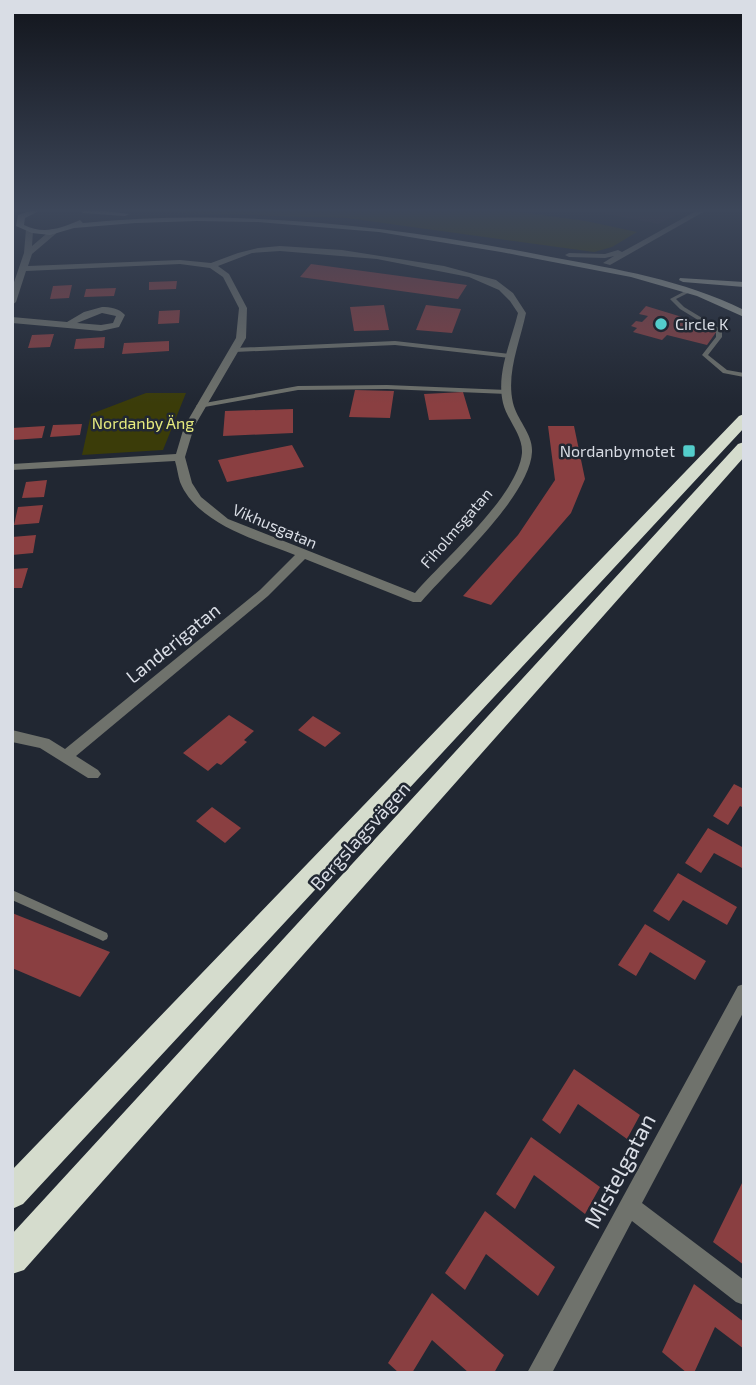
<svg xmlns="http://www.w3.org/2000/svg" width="756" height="1385" font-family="'Exo 2',sans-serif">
<rect width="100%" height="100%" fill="#212732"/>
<path fill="#322b3b" d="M591 211H685L658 224Z"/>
<path fill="#3b3c09" d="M118 211H512L586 221 637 232 612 247 594 252 347 218Z
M146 393H186L163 450 82 455 91 414Z"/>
<path fill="#8a3f41" d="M311 264 467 285 458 299 300 277Z
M177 281 176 289 149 290V282Z
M72 285 69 298 50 299 53 286Z
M116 288 114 296 84 297 86 289Z
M384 305 389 330 354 331 350 307Z
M426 305 461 309 452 333 416 330Z
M646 306 682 317 678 321 717 331 707 345 667 335 662 340 633 332 637 328 631 326 636 321 642 322 648 316 639 314Z
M180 310 179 323 158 324 159 311Z
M54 334 50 347 28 348 32 335Z
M105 337 104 348 74 349 76 339Z
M169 341V351L122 354 124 343Z
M355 390 394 391 390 418 349 417Z
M463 392 471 419 429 420 424 394Z
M293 409V433L223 436 225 411Z
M82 424 80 435 50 437 53 425Z
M45 426 42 438 12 440V428Z
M548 426H574L585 479 571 513 491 605 463 596 518 535 555 480Z
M292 445 304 467 227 482 218 460Z
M47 480 44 497 22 498 26 482Z
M43 505 39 523 14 525 18 507Z
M36 535 33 553 12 555V537Z
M28 568 22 588H12V569Z
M229 715 254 731 244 740 247 742 221 765 217 763 208 771 183 753Z
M313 716 341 733 325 747 298 730Z
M734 784 744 789V808L740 806 728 825 713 816Z
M212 807 241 828 225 843 196 821Z
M708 828 744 848V869L714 853 701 873 685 863Z
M678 873 737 907 727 925 683 900 669 921 653 911Z
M12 913 110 952 80 997 12 968Z
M645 924 706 961 695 980 650 952 636 976 618 965Z
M574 1069 640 1115 627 1139 578 1104 560 1134 542 1120Z
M531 1137 600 1187 585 1214 534 1175 515 1209 496 1194Z
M744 1179V1265L713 1242Z
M485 1211 555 1267 538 1296 486 1254 465 1290 445 1273Z
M694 1284 744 1322V1349L715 1327 694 1373H687L662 1352Z
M432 1293 504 1355 494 1373H469L432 1340 412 1373H399L388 1363Z"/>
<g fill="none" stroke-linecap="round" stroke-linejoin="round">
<path fill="#6f726c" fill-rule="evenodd" d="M689 289 694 290 676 299 684 307 722 330V337L708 355 727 370 744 373V377L723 373 702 355 716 337V331L680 309 670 299Z
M395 341 511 354 514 356 511 358 395 345 234 352 231 350 234 348Z
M387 385 507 390 510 392 507 394 387 389 298 390 199 408 196 406 199 404 298 386Z
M12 890 107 933 108 936 107 939 103 941 99 939 12 900Z"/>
<path fill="#6f726c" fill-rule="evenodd" d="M696 211H705L610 265 603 263 614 256 605 258 569 257 565 255 569 253 605 254 618 250 622 252Z
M26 229 33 231 32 246 52 229 59 231 32 254 28 266 180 260 211 263 238 253 258 248 280 246 342 250 444 266 496 280 513 293 526 313C520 342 506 373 513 403 517 420 533 434 532 452 530 496 450 568 421 602H413L305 559 268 596 76 756 98 770 101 774 98 778H88L40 748 12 742V730L49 739 65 749 260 590 295 555C257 540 197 524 180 482 178 476 177 467 175 461L12 470V464L176 454 184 427 236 338 239 308 223 277 210 268 180 264 26 271 16 302 12 305V288L24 253ZM280 251 377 259 469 277 499 290 510 301 518 313C511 342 496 373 503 403 507 420 523 435 522 453 518 496 443 560 415 593L228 519 201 497 192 483 185 457 194 427 246 338 247 308 229 274 218 266 252 253Z
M102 307C110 307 119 308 125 315L119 327 101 331 12 323V317L67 322 84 312ZM102 313 116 316 113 323 101 325 77 323Z
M744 984V1011L642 1203 744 1280V1305L736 1302 632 1221 552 1373H527L738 986Z"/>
<path fill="#999d93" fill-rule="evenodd" d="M30 211H39L25 218 24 225C44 235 61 228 80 220L83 223C243 208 394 226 551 257 617 269 683 280 744 310V317L697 296 631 277 501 252 379 232 258 222 197 221 135 223 74 228 50 235 32 233 16 226 18 215Z
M80 211H107L129 214 125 216 83 213Z
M680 278 744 282V287L683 282 679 280Z"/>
<path fill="#d5dccd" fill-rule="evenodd" d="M744 414V428L23 1204 12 1209V1170L739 416Z
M744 442V457L24 1270 12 1274V1234L738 444Z"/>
</g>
<linearGradient id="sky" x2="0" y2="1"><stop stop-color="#12151c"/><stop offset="0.52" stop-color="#3d475a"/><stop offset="1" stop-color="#3d475a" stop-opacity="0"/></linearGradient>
<rect width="756" height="404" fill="url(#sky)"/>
<g fill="#53cdcb" stroke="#212732" stroke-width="2.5">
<circle cx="661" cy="324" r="7"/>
<rect x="682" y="444" width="14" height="14" rx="3.5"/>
</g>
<g text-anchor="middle" stroke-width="5" stroke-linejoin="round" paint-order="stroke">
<g font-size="16" fill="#d9dde5" stroke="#212732" text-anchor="start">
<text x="675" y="330">Circle K</text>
<text x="675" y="457" text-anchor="end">Nordanbymotet</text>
</g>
<g font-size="16" fill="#e7eb7e" stroke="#212732">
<text x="143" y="429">Nordanby Äng</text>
</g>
<g font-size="16" fill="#d9dde5" stroke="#212732">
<text transform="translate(275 526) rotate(23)" y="6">Vikhusgatan</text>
<text transform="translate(456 528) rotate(-49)" y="6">Fiholmsgatan</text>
</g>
<g font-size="19" fill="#d9dde5" stroke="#212732">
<text transform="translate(173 643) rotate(-39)" y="7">Landerigatan</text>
<text transform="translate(360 836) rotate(-48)" y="7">Bergslagsvägen</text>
</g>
<g font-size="23" fill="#d9dde5" stroke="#212732">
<text transform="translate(620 1171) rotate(-62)" y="8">Mistelgatan</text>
</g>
</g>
<rect width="756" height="1385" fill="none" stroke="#d9dde5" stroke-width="28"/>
</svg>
